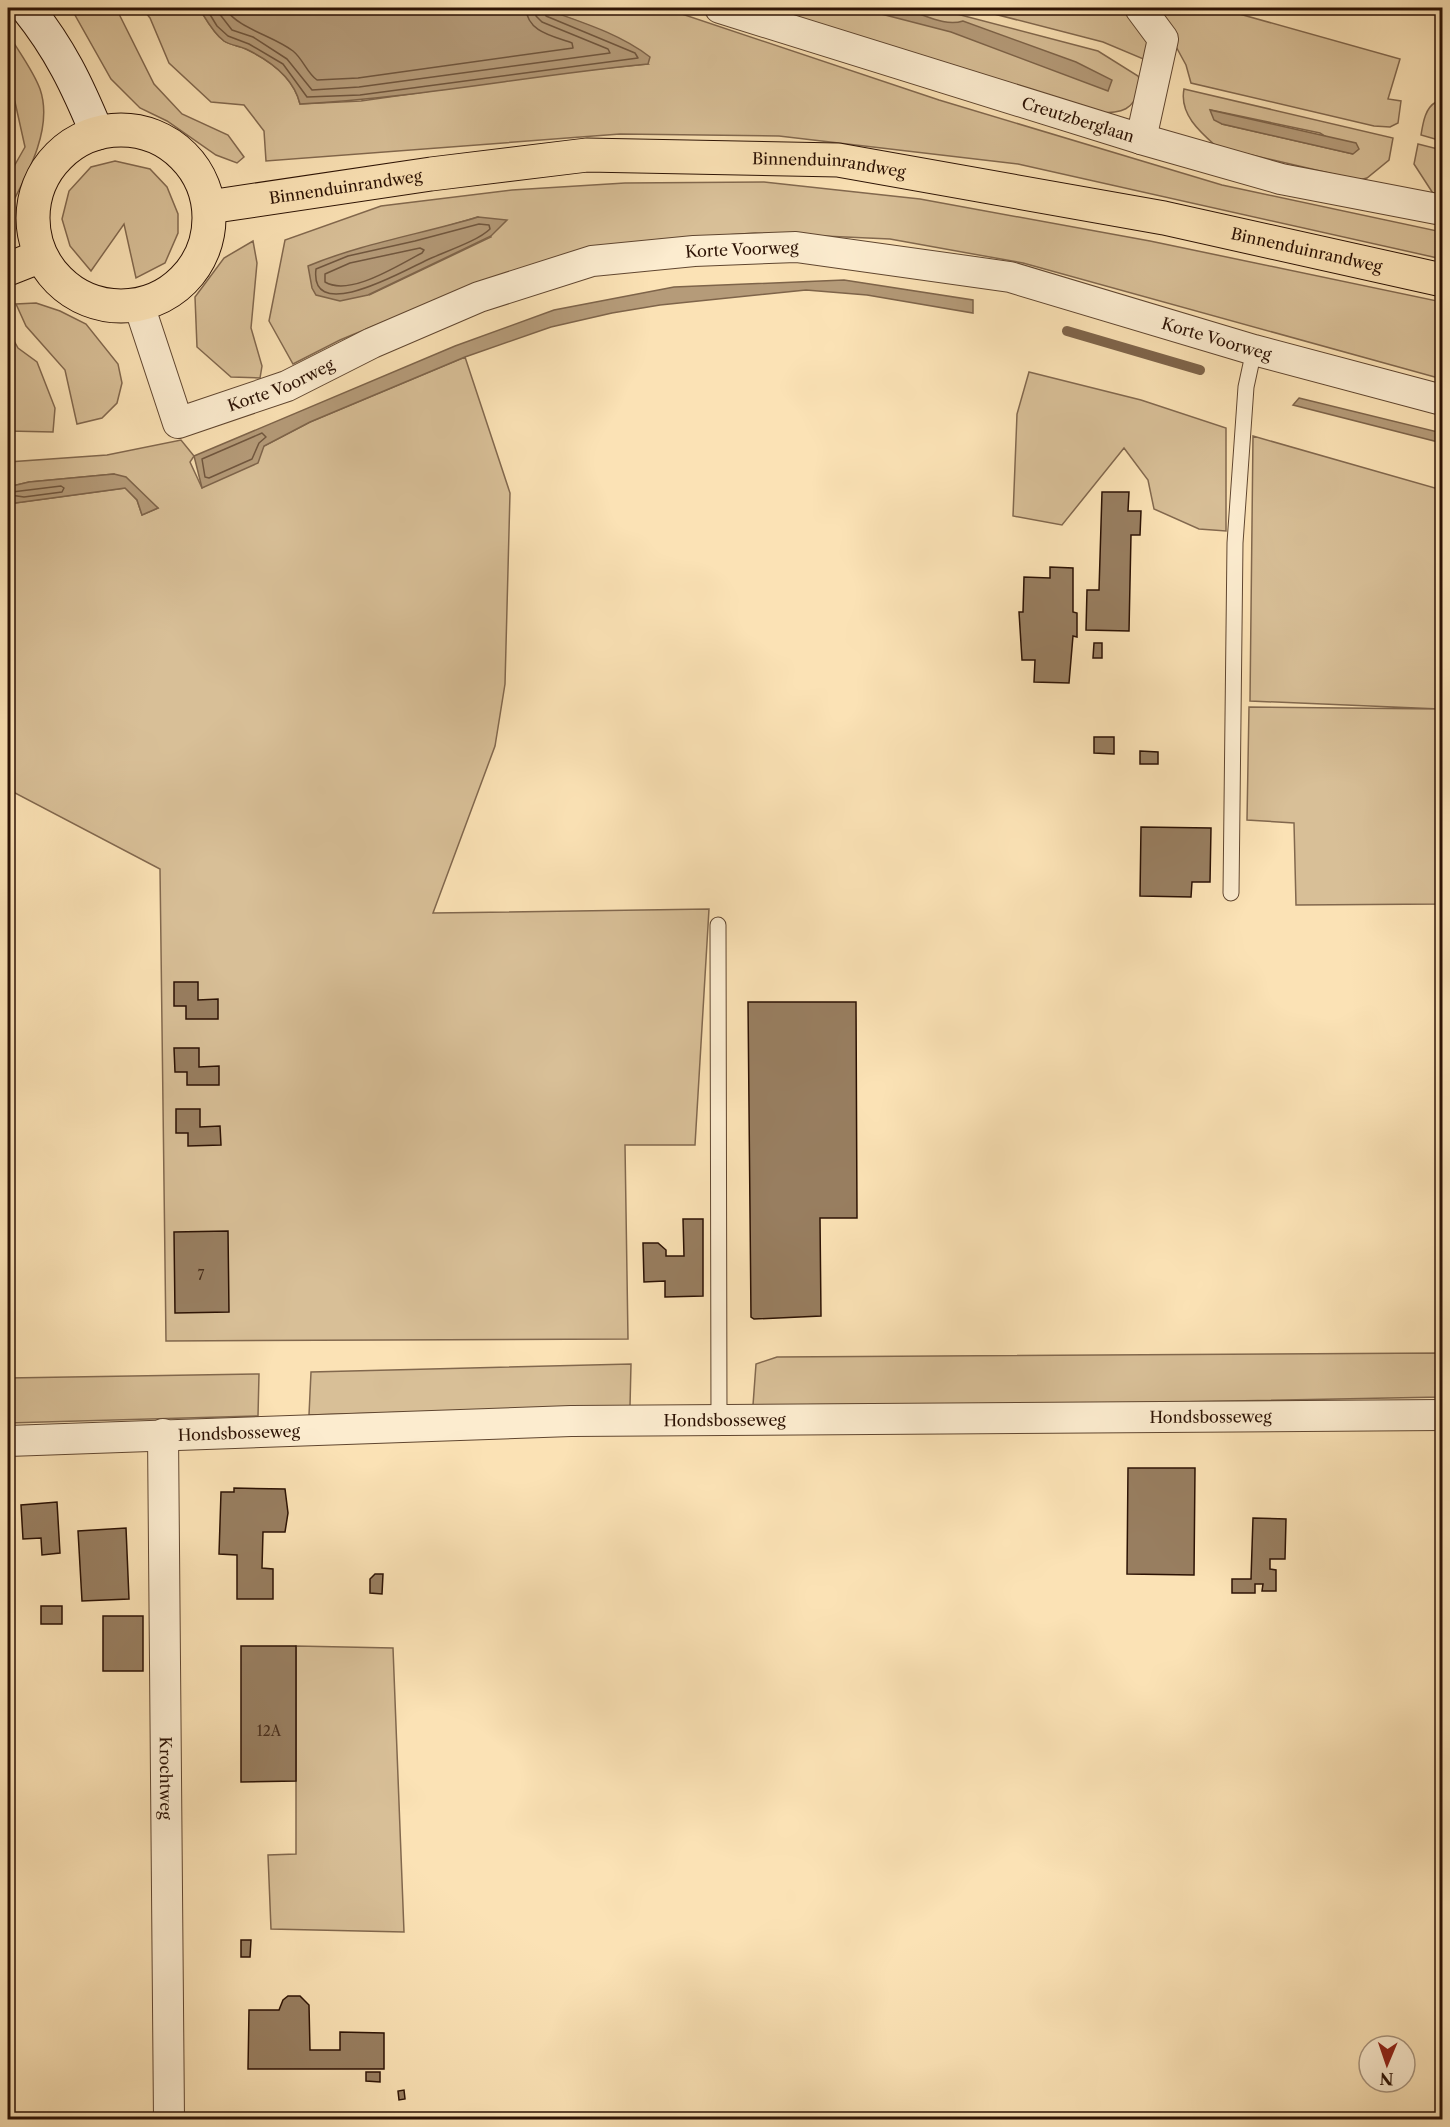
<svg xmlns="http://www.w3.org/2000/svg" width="1450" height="2127" font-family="'Libre Caslon Text',serif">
<rect width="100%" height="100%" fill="#fbe2b5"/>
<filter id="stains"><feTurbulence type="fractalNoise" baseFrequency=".00333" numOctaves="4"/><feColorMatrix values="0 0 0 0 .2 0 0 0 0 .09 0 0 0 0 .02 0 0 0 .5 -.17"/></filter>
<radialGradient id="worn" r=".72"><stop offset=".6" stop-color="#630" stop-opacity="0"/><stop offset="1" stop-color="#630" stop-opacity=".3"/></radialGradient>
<path fill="#d8bf97" stroke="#82684e" stroke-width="1.5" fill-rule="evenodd" d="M71 8H116L154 84 182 114 228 135 244 157 237 163 216 155 167 121 140 108 111 79Z
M142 8H199C206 19 213 33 224 41 230 45 239 46 246 49 269 60 294 78 300 104L361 101 557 73 648 64 590 26 542 8H664L939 100 1222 185 1442 232V259L1018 164 779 136 620 134 266 161 264 131 244 105 211 102 169 63 150 18Z
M756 8H934L1098 51 1138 76 1142 86C1131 113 1123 112 1095 113Z
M971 8H1128L1149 37 1148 61 1103 42Z
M1155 8H1218L1400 59 1388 99 1401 101 1398 123 1390 127 1374 126 1191 83 1186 65Z
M8 33C18 51 33 70 40 89 54 129 26 177 8 211V177L25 147 15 102 8 81Z
M1184 89 1393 138 1389 160 1367 178 1359 180 1217 147C1200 132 1179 114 1184 89ZM1211 110 1320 133 1353 154 1222 124Z
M1436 102 1442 104V141L1421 135C1423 123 1425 108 1436 102Z
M1418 144 1442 150V199L1436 198 1414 164Z
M115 161 150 169 167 187 178 214V233L165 263 136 278 124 224 91 271 70 246 62 219 69 191 91 167Z
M764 182 920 199 1150 241 1442 302V379L1023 263 890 239 755 233 654 240 485 280 340 340 293 364 269 321 285 240 381 206 512 190 625 183ZM478 217 491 237 369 295 414 236Z
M253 241 257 263 251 328 262 366 260 378 231 377 197 347 195 297 224 258Z
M36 303 60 311 86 324 118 364 122 383 117 403 102 418 77 424 65 370 26 326 16 304Z
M8 330 18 348 37 362 55 408 53 432 8 431Z
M465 357 510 493 505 684 495 746 433 913 709 909 695 1145H625L628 1339 166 1341 160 869 15 793 8 777V504L126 488 137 500 142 515 158 508 114 474 29 482 8 487V462L107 455 181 440 194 456 190 462 202 488 264 446 310 422Z
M1029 372 1141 400 1226 428V531L1199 529 1154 509 1148 480 1124 448 1062 525 1013 516 1017 414Z
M1253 436 1442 490V904L1296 905 1294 823 1247 820 1249 707 1440 709 1250 701Z
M1442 1353V1397L1119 1403 753 1405 756 1364 777 1357Z
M631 1364 630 1406 309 1415 311 1372Z
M259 1374 258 1416 8 1423V1378Z
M296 1646 393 1648 404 1932 271 1929 268 1855 296 1854Z"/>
<path fill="#b59b79" stroke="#7e644a" stroke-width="1.5" d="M199 8H542C578 21 619 33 650 57L648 64C532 75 417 98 300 104 294 78 269 60 246 49 239 46 230 45 224 41 213 33 206 19 199 8Z
M858 8C871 7 885 6 897 8 918 10 942 28 963 21L1076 62 1112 80 1108 91 951 32Z
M1210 110 1356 143 1359 149 1353 154 1222 124 1214 120Z
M478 217 507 220 491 236 368 295 340 301 316 295 312 288 308 266C363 243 422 234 478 217Z
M844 280 973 300V313L867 295 806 290 660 305 612 313 551 327 465 357 310 422 264 446 258 463 202 488 194 456 455 346 554 310 674 287Z
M1299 398 1442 433V443L1293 405Z
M114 474 126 477 158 508 142 515 137 500 125 488 8 504V487L29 482Z"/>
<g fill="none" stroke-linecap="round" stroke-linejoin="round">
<path stroke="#70563e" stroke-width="1.5" d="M206 8 217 26 228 36 249 44 283 64 307 97 360 95 638 58 635 53 546 16 542 8
M215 8 232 30 253 37 287 59 312 90 359 87 610 53 608 49 542 22 536 16 535 8
M225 8C238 29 272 35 293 51 303 59 307 73 317 80L358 78 573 48 572 43C553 36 527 32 526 8
M479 224 489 225 490 229C478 241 444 252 427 260 407 269 309 326 316 269L348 256 415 241Z
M420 248 424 250 422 253C398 265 350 297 325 282V274L350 263Z
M262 433 266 437 259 443 252 459 209 478 205 477 202 459Z
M61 486 64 488 62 492 24 497 10 495 12 492Z"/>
<path stroke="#7e644a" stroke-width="10" d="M1067 331 1200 370"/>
</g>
<path fill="#987e60" stroke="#2c1204" stroke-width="1.5" d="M1102 492H1129L1128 511H1141L1140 535H1131L1129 631 1086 630 1087 590H1099Z
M1050 567 1073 568V612L1077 613V637L1073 636 1069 683 1034 682 1035 660H1022L1019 612H1023L1024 577 1050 578Z
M1094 643H1102V658H1093Z
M1094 737H1114V754L1094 753Z
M1140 751 1158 752V764H1140Z
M1141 827 1211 828 1210 882H1192L1191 897 1140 896Z
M174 982H198V1000L218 999V1019H186V1006H174Z
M748 1002H856L857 1218H820L821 1316 754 1319 751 1317Z
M174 1048H199V1067L219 1066V1085H187V1072H175Z
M176 1109H200V1127L220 1126 221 1145 188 1146V1133H176Z
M683 1219H703V1296L665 1297V1281L644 1282 643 1243H658L666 1250V1256H684Z
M228 1231 229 1312 175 1313 174 1232Z
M1128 1468H1195L1194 1575 1127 1574Z
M234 1488 285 1489 288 1513 285 1532H263L262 1568 273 1569V1599H237V1555L219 1554 221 1492H234Z
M57 1502 60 1553 42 1555 41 1538 23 1539 21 1505Z
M1253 1518 1286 1519 1285 1559H1270V1569L1276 1570V1591H1262L1263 1584H1255V1593H1232V1579H1251Z
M126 1528 129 1599 82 1601 78 1531Z
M375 1574H383L382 1594 370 1593V1579Z
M41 1606H62V1624H41Z
M103 1616H143V1671H103Z
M241 1646H296V1781L241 1782Z
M241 1940H251L250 1957H241Z
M288 1996H300L309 2005 310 2050H340V2032L384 2033V2069H248L249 2010H279L283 2000Z
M366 2072H380V2082L366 2081Z
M404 2090 405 2099 399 2100 398 2091Z"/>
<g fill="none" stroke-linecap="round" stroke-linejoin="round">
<g stroke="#604630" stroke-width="17">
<path id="lane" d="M1231 893 1235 543 1246 387 1254 350
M718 925 719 1421"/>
</g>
<g stroke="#604630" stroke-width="32">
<g id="street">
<path id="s1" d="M720 8 1141 139 1281 179 1442 210"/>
<path d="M1140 8 1163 39 1141 139"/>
<path id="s2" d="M139 305 178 423 287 386 372 343 479 297 592 261 694 251 796 247 1010 277 1254 350 1442 400"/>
<path id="s3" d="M163 1434 169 2120"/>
<path id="s4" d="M8 1441 571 1421 1442 1415"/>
</g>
</g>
<g stroke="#2c1204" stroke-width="35">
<path id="secondary" d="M27 8C60 49 77 85 97 133"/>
</g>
<g stroke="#2c1204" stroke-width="35">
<g id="primary">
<circle cx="121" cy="218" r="88"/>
<path id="s5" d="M209 207 431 174 587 155 838 160 1164 218 1442 280"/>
<path d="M8 269 41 256"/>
</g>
</g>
<use href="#lane" stroke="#fceccf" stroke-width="15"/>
<use href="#street" stroke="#fceccf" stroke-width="30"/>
<use href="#secondary" stroke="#fceccf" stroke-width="33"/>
<use href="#primary" stroke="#fbe2b5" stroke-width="33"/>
</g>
<g text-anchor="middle" stroke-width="5" stroke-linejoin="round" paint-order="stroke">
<g font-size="14" fill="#472d1b">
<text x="201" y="1280">7</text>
<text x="269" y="1736">12A</text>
</g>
<g font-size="16" fill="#2c1204" stroke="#fceccf">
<text dy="6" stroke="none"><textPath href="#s1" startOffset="375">Creutzberglaan</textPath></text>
<text dy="6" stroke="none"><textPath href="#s5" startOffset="624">Binnenduinrandweg</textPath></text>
<text dy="6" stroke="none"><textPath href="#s5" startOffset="138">Binnenduinrandweg</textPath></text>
<text dy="6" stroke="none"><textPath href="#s5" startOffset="1110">Binnenduinrandweg</textPath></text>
<text dy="6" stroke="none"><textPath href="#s2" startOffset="720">Korte Voorweg</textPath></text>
<text dy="6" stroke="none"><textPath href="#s2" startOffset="1206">Korte Voorweg</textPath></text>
<text dy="6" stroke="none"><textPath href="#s2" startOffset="234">Korte Voorweg</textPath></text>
<text dy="6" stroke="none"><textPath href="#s4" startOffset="1203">Hondsbosseweg</textPath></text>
<text dy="6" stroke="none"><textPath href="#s4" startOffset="717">Hondsbosseweg</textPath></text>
<text dy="6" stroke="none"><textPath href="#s4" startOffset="231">Hondsbosseweg</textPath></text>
<text dy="6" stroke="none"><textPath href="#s3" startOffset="344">Krochtweg</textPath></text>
</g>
</g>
<rect width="1450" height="2127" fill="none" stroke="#fbe2b5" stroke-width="30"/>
<rect x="9" y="9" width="1432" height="2109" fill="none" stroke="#2c1204" stroke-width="3"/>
<rect x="15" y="15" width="1420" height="2097" fill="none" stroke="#2c1204" stroke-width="1.5"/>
<g transform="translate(1387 2064) rotate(182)"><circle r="28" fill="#fceccf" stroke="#a9957e" stroke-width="1.5"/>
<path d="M0-4.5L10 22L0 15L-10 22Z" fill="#8f2418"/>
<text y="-9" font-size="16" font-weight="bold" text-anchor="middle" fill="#2c1204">N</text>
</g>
<rect width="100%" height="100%" filter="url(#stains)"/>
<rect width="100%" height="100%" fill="url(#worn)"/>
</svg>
